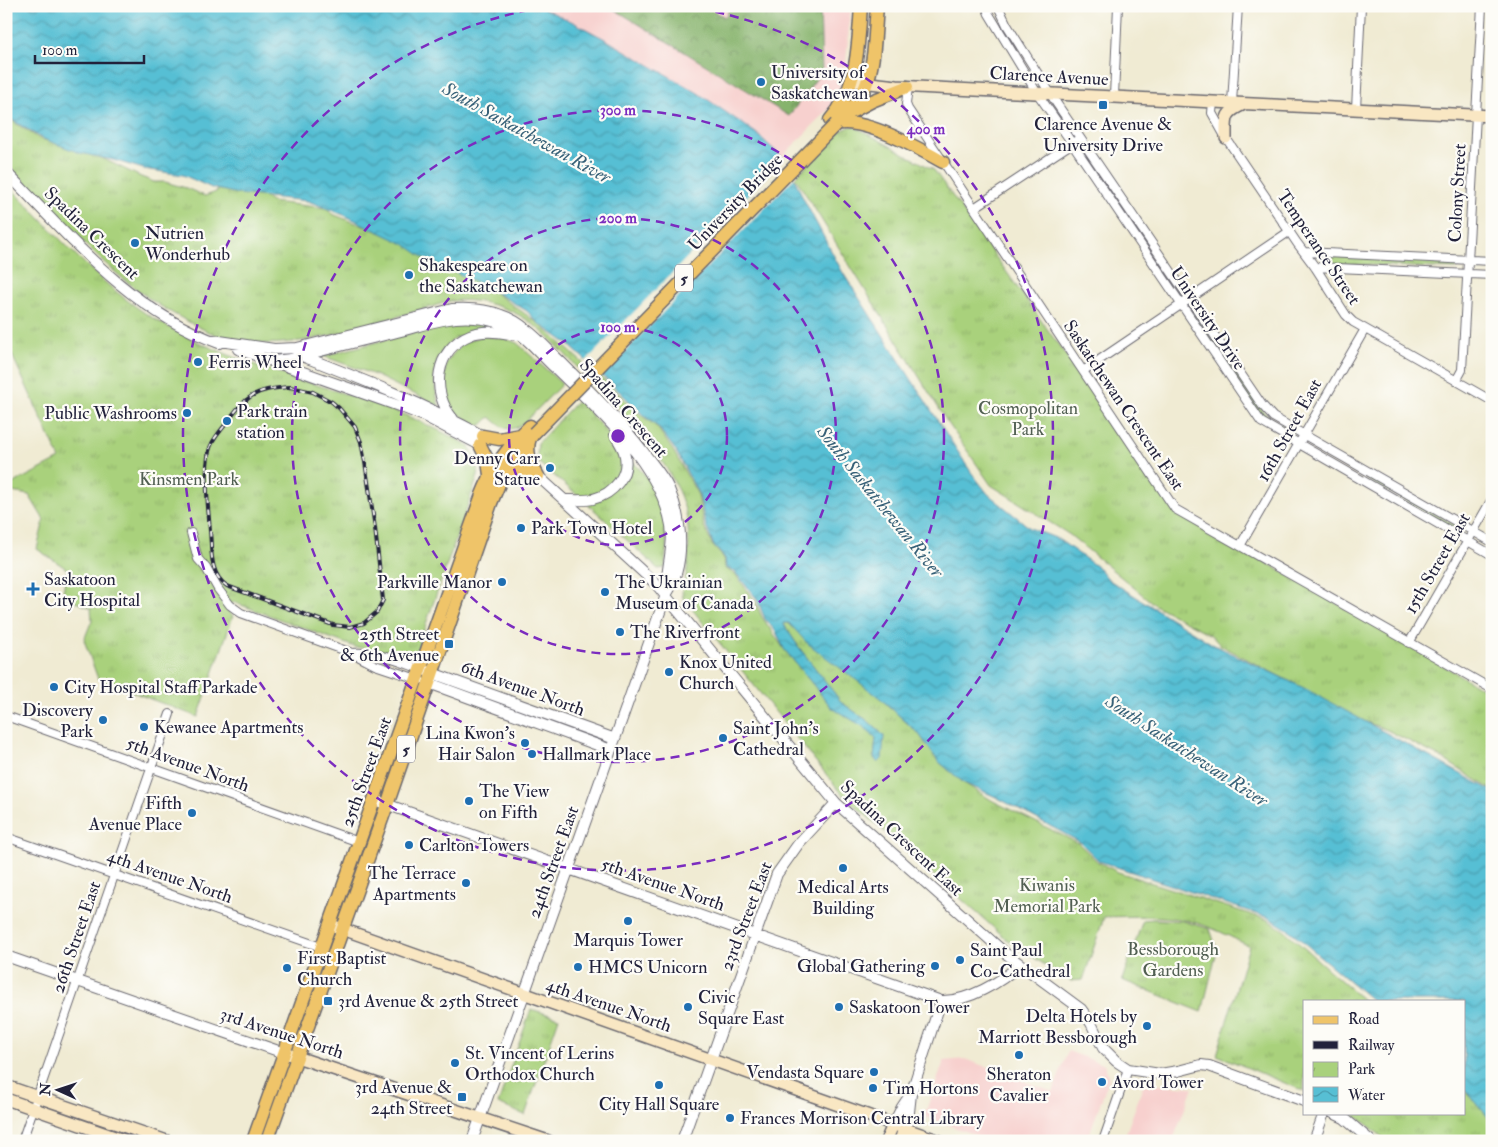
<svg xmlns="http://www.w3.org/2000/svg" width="1498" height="1147" font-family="'IM FELL Double Pica',serif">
<defs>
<pattern id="forest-crowns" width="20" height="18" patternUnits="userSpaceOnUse" patternTransform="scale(1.25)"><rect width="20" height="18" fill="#86b36c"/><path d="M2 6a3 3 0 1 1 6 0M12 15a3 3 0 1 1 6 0" fill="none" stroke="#6d915a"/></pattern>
<pattern id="park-tufts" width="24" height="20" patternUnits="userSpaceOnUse" patternTransform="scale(1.25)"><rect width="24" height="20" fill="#a9d17c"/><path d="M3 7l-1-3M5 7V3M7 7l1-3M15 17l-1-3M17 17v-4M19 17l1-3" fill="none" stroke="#91b36c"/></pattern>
<pattern id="water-waves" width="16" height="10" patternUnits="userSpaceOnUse" patternTransform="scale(1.25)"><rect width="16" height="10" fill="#57bfd4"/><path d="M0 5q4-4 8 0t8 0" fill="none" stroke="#489bad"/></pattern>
</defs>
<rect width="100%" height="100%" fill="#fdfcf7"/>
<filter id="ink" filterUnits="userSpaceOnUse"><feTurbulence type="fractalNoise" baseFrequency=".02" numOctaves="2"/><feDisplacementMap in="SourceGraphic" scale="10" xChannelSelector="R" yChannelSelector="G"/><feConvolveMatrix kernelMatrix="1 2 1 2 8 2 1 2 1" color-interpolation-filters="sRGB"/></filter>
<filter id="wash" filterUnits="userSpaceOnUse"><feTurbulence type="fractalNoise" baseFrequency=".0096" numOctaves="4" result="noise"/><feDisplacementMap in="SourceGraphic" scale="20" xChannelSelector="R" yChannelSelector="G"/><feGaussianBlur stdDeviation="1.12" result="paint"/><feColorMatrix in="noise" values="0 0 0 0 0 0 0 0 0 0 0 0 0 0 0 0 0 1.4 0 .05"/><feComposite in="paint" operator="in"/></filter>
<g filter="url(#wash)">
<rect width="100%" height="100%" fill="#f0ebd3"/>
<path fill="#f7d0ce" d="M538 6H851L845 72 832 106 782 157 761 137 698 93 605 39 573 22Z
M1068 1051 1105 1065 1109 1079 1087 1141H991L924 1116 944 1061 965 1059 1053 1092Z
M1144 1084 1193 1087 1173 1140 1174 1141H1123Z"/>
<path fill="#a9d17c" stroke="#667a5c" d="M1084 148 1180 291 1177 293 1080 151Z
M1327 256 1456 262 1457 269 1328 263Z
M1192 310 1264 413 1293 433 1291 435 1265 420 1261 416 1190 312Z
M473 322 489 325 497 328C485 331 471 333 458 337 454 338 450 343 446 347 429 367 434 384 439 406L375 375 323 356 450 323Z
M480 336 504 338 517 343 562 384 524 423C508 434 503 428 490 417L483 424 478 426 452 410 443 392 446 363 461 344Z
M1313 444 1462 529 1460 532 1312 448Z"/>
<path fill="url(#forest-crowns)" stroke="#546a54" d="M609 6H705L725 17 731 6H820L822 71 789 116Z"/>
<path fill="url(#park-tufts)" stroke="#667a5c" d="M6 117 40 139 81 148 141 177 154 182H165L186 188 205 196 216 192 225 184 260 194 271 202 326 208 332 214 408 243 487 287 538 323 583 363 578 368C560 349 542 328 519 315 499 304 472 298 450 301 441 303 433 307 424 309 364 325 291 355 229 339 214 335 200 328 187 321 112 283 65 221 6 163Z
M852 126 863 131 934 170 1176 510 1492 694V790L1440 757 1387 730 1331 708 1319 697 1220 645 1211 635 1155 605 1070 535 991 485 946 420 795 177 835 136 840 131Z
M6 183C53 230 98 285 156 320 231 365 319 382 400 413 423 422 446 434 468 445 475 455 480 464 478 476L414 658 407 660 378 649 355 647 233 602 228 611 233 616 198 717 98 679 84 640 92 620 91 608 62 597 67 569 37 549 44 520 29 495 6 491V487L60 459 6 342Z
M600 376 641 415 657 427 674 452 698 495 704 527 713 546 724 558 725 568 736 575 755 601 762 617 784 649 832 708 864 726 876 738 874 758 884 736 868 721 842 703 798 646 783 623H788L880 698 919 734 938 761 964 783 993 801 1078 843 1098 862 1118 872 1268 920 1285 931 1364 1001H1304V1091L1217 1055 1249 946C1237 940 1224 933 1211 928 1177 914 1140 916 1104 917L1083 980 1070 981 1011 943 843 795 683 598C681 592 683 587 685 580 689 563 689 544 688 527 683 472 631 422 597 383Z
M578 400 652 483 663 508 667 533 665 568 658 569 588 504 539 463 537 456 538 443Z
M1154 919 1183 921 1210 929 1217 950 1202 1012 1122 980 1143 920Z
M531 1009 559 1018 525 1115 498 1104Z
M1464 1090 1492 1118V1141H1387L1368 1125 1351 1113H1464Z"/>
<path fill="url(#water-waves)" stroke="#3c7088" d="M6 6H538L573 22 605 39 698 93 756 133 782 157 789 166 803 198 843 273 971 472 988 494 1030 528 1058 539 1100 569 1109 580 1214 645 1304 688 1492 791V1122L1464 1088V1001H1373L1289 930 1269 918 1099 861 1080 842 996 797 964 783 938 761 919 734 880 698 807 643 789 623H783L798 646 842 703 868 721 884 736 882 759 878 763 874 758 876 738 864 727 832 708 784 649 776 632 765 619 757 599 734 571 726 568 725 558 714 546 706 526 699 495 676 451 658 427 643 415 622 394 568 344 538 323 527 311 487 287 423 257 404 244 344 215 308 201 238 194 212 188 183 175 144 169 113 160 80 153 41 138 6 116Z"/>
<path fill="#f0ebd3" d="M785 157 796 176 600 377 584 363Z"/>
</g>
<g filter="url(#ink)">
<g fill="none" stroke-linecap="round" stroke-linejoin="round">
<g stroke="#6a6870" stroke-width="10">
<path id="minor" d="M986 6 989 14 1037 93 1072 143 1261 422 1492 555
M998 6 1007 25 1057 104 1262 405 1273 417 1492 542
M908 87 906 104 908 109 1175 509 1492 689
M1114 96 1118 6
M1213 102 1212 113 1226 138 1297 243 1315 267 1346 315 1353 322 1492 401
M1232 103 1238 6
M1356 109 1361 6
M974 208 1077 140
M1305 252 1492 261
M1315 267 1492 275
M1083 371 1290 231
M1456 381 1462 370 1482 6
M191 533 198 559 206 568 218 589 230 605 241 613 352 653 375 665 420 680
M1240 546 1365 329
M1409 643 1492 499
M352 653C376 651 398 661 421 669
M6 716 359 842
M6 837 321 947
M22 1141 170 714
M1103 1141 1128 1069"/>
</g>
<g stroke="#6a6870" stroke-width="12">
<path id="tertiary" d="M6 172C69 236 131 312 219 343
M213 340 274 349 297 348 452 309C468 308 486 309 501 315 510 318 520 324 527 330 540 340 551 353 563 364 592 393 621 422 645 454 653 465 663 476 669 489 683 521 686 565 666 595L472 1141
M238 349 399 406 424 416 480 445
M302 356C364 380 425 404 483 436
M273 361 291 359C326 349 361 341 397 332 421 326 449 315 475 318 488 319 502 323 514 330 529 339 540 354 553 366 596 408 653 457 669 516 677 543 665 568 666 595
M453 419C430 392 435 349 470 335 485 329 502 333 517 335
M538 476 656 584 836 803 1005 953 1081 1009 1091 1023 1103 1048 1116 1061 1128 1069 1160 1074 1178 1071 1201 1065 1209 1066 1304 1101
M565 500C574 500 584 501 593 499 613 494 631 475 624 452 622 446 618 440 615 435
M421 669 615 739
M429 683 611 750
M380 802 941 1001C967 1002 1002 982 1020 964
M6 956 284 1053
M1333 1113 1344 1118 1371 1141
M893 1125 902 1107 910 1095
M904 1128 909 1112 911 1094 941 1001
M682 1141 777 874 799 843 836 803
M1314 1141 1324 1113"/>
</g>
<g stroke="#6a6870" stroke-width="14">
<path id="secondary" d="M852 81 897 86 1492 116
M1226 138C1226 117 1224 113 1244 104
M334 926 940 1141
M288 1054 548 1141
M6 1086 167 1141
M6 1099 126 1141
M886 1141 893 1125
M900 1141 904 1128"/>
</g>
<g stroke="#6a6870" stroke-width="15">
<path id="primary" d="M853 111 872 101 907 87
M830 120C858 89 858 46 861 6
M836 124C877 92 873 53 877 6
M836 124C864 117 918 148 943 162
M483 436 499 439 520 435
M530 438C525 452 531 464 538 476
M480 445 488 461 490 475
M504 472 517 469 538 476
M253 1141 482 495C492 469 509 445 530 426
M267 1141 387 805 491 503 504 472 534 433"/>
</g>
<use href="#minor" stroke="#fff" stroke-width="8"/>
<use href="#tertiary" stroke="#fff" stroke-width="10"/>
<use href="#secondary" stroke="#f9e7c3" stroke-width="11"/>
<use href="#primary" stroke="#efc469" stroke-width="12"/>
<g stroke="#22223b" stroke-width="4">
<path id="rail" d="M290 387 313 392 332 402 339 408 355 427 361 442 365 462 375 528 383 600 377 612 364 623 350 627 333 625 227 586C209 574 212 550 210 531 208 505 204 476 209 451 211 441 219 433 225 425 246 396 254 389 290 387Z"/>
</g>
<use href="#rail" stroke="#fdfcf7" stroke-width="2" stroke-dasharray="5.5" stroke-linecap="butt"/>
<g stroke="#6a6870" stroke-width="15" stroke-linecap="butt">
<path id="primary-bridge" d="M534 433 836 124"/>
</g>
<use href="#primary-bridge" stroke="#efc469" stroke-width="12"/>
</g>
</g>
<g fill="none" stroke="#7b2cbf" stroke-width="2.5" stroke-dasharray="9 6">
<circle cx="618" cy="436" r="109"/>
<circle cx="618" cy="436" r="218"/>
<circle cx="618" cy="436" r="326"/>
<path d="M686 6A435 435 0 1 1 550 6"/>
</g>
<g fill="#1f6fb2" stroke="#fdfcf7" stroke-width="2">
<circle cx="761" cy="82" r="5"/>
<rect x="1098" y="100" width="10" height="10" rx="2.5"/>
<circle cx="135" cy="243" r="5"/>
<circle cx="409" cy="275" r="5"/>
<circle cx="198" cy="362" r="5"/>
<circle cx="187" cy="413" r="5"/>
<circle cx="227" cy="421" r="5"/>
<circle cx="550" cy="468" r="5"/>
<circle cx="521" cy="528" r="5"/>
<circle cx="502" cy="582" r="5"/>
<path d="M30.5 581.5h5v5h5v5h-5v5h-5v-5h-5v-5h5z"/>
<circle cx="605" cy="592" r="5"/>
<circle cx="620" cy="632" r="5"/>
<rect x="444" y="639" width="10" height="10" rx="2.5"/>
<circle cx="669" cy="672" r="5"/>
<circle cx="54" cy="687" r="5"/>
<circle cx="103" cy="720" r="5"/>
<circle cx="144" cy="727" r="5"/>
<circle cx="723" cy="738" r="5"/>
<circle cx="525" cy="743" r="5"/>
<circle cx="532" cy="754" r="5"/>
<circle cx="469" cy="801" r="5"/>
<circle cx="192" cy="813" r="5"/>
<circle cx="409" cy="845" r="5"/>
<circle cx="843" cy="868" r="5"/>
<circle cx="466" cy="883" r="5"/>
<circle cx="628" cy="921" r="5"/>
<circle cx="960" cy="960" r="5"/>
<circle cx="935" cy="966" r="5"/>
<circle cx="578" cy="967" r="5"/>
<circle cx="287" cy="968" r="5"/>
<rect x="323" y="996" width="10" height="10" rx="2.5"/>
<circle cx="688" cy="1007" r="5"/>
<circle cx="839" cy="1007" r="5"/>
<circle cx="1147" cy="1026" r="5"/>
<circle cx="1019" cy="1055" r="5"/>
<circle cx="455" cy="1063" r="5"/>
<circle cx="874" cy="1072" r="5"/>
<circle cx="1102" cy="1082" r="5"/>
<circle cx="659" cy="1085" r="5"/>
<circle cx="873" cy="1088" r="5"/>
<rect x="457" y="1092" width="10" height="10" rx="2.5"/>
<circle cx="730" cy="1118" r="5"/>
</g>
<g text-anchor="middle" stroke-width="4.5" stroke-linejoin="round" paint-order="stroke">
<g fill="#fdfcf7" stroke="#646373" stroke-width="1">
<rect x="675" y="264.5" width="18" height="27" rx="4"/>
<rect x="397" y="735.5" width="18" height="27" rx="4"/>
</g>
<g font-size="16" font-weight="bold" fill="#22223b">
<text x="684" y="284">5</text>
<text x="406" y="755">5</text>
</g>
<g font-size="18" fill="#22223b" stroke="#fdfcf7" text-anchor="start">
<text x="771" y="78">University of<tspan x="771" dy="21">Saskatchewan</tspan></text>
<text x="1103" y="130" text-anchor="middle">Clarence Avenue &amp;<tspan x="1103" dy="21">University Drive</tspan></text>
<text x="145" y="239">Nutrien<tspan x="145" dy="21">Wonderhub</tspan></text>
<text x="419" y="271">Shakespeare on<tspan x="419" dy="21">the Saskatchewan</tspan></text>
<text x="208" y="368">Ferris Wheel</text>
<text x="237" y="417">Park train<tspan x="237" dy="21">station</tspan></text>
<text x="177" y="419" text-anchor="end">Public Washrooms</text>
<text x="540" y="464" text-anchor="end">Denny Carr<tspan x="540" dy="21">Statue</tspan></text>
<text x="531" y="534">Park Town Hotel</text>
<text x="44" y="585">Saskatoon<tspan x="44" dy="21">City Hospital</tspan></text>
<text x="492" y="588" text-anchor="end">Parkville Manor</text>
<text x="615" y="588">The Ukrainian<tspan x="615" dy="21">Museum of Canada</tspan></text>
<text x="630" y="638">The Riverfront</text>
<text x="439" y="640" text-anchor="end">25th Street<tspan x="439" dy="21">&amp; 6th Avenue</tspan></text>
<text x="679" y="668">Knox United<tspan x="679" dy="21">Church</tspan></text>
<text x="64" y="693">City Hospital Staff Parkade</text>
<text x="93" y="716" text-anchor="end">Discovery<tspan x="93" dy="21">Park</tspan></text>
<text x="154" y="733">Kewanee Apartments</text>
<text x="733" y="734">Saint John's<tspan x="733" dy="21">Cathedral</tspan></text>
<text x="515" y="739" text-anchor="end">Lina Kwon's<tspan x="515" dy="21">Hair Salon</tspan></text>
<text x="542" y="760">Hallmark Place</text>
<text x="479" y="797">The View<tspan x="479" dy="21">on Fifth</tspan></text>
<text x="182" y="809" text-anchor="end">Fifth<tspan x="182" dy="21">Avenue Place</tspan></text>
<text x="419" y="851">Carlton Towers</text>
<text x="456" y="879" text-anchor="end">The Terrace<tspan x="456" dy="21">Apartments</tspan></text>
<text x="843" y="893" text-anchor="middle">Medical Arts<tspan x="843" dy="21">Building</tspan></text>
<text x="628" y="946" text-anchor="middle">Marquis Tower</text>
<text x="970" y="956">Saint Paul<tspan x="970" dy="21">Co-Cathedral</tspan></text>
<text x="297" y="964">First Baptist<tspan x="297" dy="21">Church</tspan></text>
<text x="925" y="972" text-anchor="end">Global Gathering</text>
<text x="588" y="973">HMCS Unicorn</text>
<text x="698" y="1003">Civic<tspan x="698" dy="21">Square East</tspan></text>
<text x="338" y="1007">3rd Avenue &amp; 25th Street</text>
<text x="849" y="1013">Saskatoon Tower</text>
<text x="1137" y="1022" text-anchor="end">Delta Hotels by<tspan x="1137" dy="21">Marriott Bessborough</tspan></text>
<text x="465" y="1059">St. Vincent of Lerins<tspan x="465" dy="21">Orthodox Church</tspan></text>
<text x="864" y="1078" text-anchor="end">Vendasta Square</text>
<text x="1019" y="1080" text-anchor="middle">Sheraton<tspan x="1019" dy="21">Cavalier</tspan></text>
<text x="1112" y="1088">Avord Tower</text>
<text x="452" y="1093" text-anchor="end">3rd Avenue &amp;<tspan x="452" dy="21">24th Street</tspan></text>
<text x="883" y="1094">Tim Hortons</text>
<text x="659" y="1110" text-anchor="middle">City Hall Square</text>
<text x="740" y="1124">Frances Morrison Central Library</text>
</g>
<g font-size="18" fill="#22223b" stroke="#fdfcf7">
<text transform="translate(1049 76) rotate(3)" y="6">Clarence Avenue</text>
<text transform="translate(1457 193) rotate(-87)" y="6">Colony Street</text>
<text transform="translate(735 202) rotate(-46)" y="6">University Bridge</text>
<text transform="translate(92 233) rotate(44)" y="6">Spadina Crescent</text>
<text transform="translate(1319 247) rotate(56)" y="6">Temperance Street</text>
<text transform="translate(1208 318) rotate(56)" y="6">University Drive</text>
<text transform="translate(1124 405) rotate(56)" y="6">Saskatchewan Crescent East</text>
<text transform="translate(624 408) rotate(49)" y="6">Spadina Crescent</text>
<text transform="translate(1289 430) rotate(-61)" y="6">16th Street East</text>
<text transform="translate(1437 563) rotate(-60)" y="6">15th Street East</text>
<text transform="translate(523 688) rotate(20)" y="6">6th Avenue North</text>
<text transform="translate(188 764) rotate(20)" y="6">5th Avenue North</text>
<text transform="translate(366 772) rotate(-70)" y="6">25th Street East</text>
<text transform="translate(902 838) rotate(43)" y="6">Spadina Crescent East</text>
<text transform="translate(553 862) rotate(-70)" y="6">24th Street East</text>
<text transform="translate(170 876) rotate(19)" y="6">4th Avenue North</text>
<text transform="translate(663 884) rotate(19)" y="6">5th Avenue North</text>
<text transform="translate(746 916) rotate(-69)" y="6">23rd Street East</text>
<text transform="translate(76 937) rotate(-71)" y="6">26th Street East</text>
<text transform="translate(609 1005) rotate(19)" y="6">4th Avenue North</text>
<text transform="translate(282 1033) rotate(18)" y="6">3rd Avenue North</text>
</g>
<g font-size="18" fill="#515f52" stroke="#fdfcf7">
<text x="1028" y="414">Cosmopolitan<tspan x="1028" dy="21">Park</tspan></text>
<text x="189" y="485">Kinsmen Park</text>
<text x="1047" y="891">Kiwanis<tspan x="1047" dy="21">Memorial Park</tspan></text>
<text x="1173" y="955">Bessborough<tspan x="1173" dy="21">Gardens</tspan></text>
</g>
<g font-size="19" font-style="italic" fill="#376178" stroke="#fdfcf7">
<text transform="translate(527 132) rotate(29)" y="7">South Saskatchewan River</text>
<text transform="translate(881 501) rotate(51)" y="7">South Saskatchewan River</text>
<text transform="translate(1187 750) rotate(33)" y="7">South Saskatchewan River</text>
</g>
</g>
<circle cx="618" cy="436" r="8" fill="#7b2cbf" stroke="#fdfcf7" stroke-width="2.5"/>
<g font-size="15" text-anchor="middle" font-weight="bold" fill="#7b2cbf" stroke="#fdfcf7" stroke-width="4.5" stroke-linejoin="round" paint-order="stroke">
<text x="618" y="115">300 m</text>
<text x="926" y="134">400 m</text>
<text x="618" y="223">200 m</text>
<text x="618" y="332">100 m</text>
</g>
<rect width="1498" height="1147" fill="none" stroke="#fdfcf7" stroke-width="25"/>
<rect x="1303" y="1000" width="162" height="115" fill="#fdfcf7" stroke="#a5a5ac"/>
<rect x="1313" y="1016" width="25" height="8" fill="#efc469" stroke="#a5a5ac"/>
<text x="1348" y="1024" font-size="15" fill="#22223b">Road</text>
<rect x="1313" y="1041" width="25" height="8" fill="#22223b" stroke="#a5a5ac"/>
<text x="1348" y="1050" font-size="15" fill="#22223b">Railway</text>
<rect x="1313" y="1062" width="25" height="15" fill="url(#park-tufts)" stroke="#a5a5ac"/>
<text x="1348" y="1074" font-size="15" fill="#22223b">Park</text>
<rect x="1313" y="1087" width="25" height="15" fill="url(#water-waves)" stroke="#a5a5ac"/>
<text x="1348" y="1100" font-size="15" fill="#22223b">Water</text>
<g transform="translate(58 1090) rotate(273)" stroke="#fdfcf7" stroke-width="4" paint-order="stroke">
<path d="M0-4L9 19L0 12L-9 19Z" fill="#22223b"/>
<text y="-8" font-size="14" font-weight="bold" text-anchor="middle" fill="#22223b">N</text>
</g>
<path d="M35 55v8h109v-8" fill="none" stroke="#22223b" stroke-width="2.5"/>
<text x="42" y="55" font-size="15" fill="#22223b" stroke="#fdfcf7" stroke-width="4" paint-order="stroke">100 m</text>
</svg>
